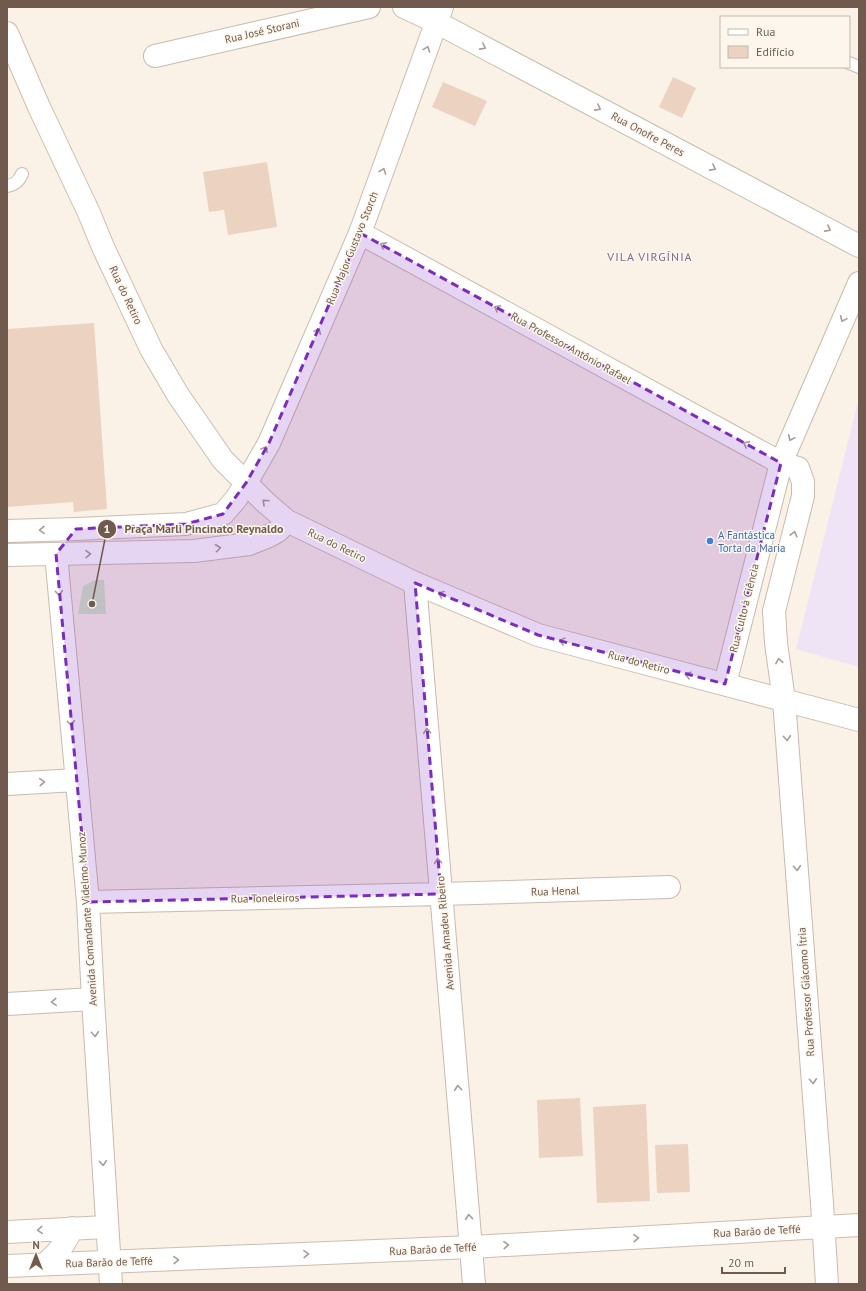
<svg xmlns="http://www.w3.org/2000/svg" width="866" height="1291" font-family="'PT Sans',sans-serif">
<rect width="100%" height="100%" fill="#faf2e6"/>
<path fill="#efe3f6" d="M859 398V667L796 649Z"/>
<path fill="#d3e6c6" d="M95 580H104L106 614H78L83 586Z"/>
<path fill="#ecd2c1" d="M673 77 696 88 682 118 659 107Z
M443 82 487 101 475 126 432 107Z
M267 162 277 227 228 235 224 210 209 212 203 172Z
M94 323 107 509 74 512 73 502 7 507V329Z
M580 1098 583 1156 539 1158 537 1100Z
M646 1104 650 1201 597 1203 593 1107Z
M688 1144 690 1192 657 1193 655 1145Z"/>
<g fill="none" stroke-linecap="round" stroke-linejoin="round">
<g stroke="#cabaae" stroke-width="14">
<path id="service" d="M849 63 859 67
M7 186C15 185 19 181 22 174"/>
</g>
<g stroke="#cabaae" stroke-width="24">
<path id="minor" d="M404 7 436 22 859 246
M155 56 369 7
M360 233 781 463 798 468 803 482V496L774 611 776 643 784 700 822 1203 827 1284
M56 554 88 902 93 999 111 1284
M415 583 474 1284
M725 684 781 463 859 283
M7 784 77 780
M88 902 441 894 669 887
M7 1004 93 999"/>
</g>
<g stroke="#cabaae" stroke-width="24">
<path id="tertiary" d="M246 483 269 443 360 233 442 7"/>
</g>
<g stroke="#cebcaf" stroke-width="24">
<path id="secondary" d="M7 33 39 107 89 213 103 247 151 349 178 395 223 460 265 502 287 521 415 583 538 635 859 720
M7 531 76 529 186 524 223 514 236 499 246 483
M7 555 194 551 249 544 269 536 278 531 287 521
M7 1232 107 1227
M45 1264C58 1253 65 1244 72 1228
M7 1266 472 1247 859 1225"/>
</g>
<use href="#service" stroke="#fff" stroke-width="12"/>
<use href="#minor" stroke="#fff" stroke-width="22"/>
<use href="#tertiary" stroke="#fff" stroke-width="22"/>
<use href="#secondary" stroke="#fff" stroke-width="22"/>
</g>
<defs><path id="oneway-chevron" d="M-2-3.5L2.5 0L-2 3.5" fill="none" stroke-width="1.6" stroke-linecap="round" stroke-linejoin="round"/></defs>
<g stroke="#a99c95">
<use href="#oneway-chevron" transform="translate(483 47) rotate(28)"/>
<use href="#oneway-chevron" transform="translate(427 49) rotate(-70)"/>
<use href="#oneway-chevron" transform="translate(598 108) rotate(28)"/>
<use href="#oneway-chevron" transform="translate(713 168) rotate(28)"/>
<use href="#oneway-chevron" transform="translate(383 171) rotate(-70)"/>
<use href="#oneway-chevron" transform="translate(828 229) rotate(28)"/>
<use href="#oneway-chevron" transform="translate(383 245) rotate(-151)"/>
<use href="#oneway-chevron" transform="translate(497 308) rotate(-151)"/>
<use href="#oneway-chevron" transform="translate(843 319) rotate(114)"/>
<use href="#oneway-chevron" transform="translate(318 331) rotate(-66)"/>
<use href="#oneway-chevron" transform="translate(791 438) rotate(114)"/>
<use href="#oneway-chevron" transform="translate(746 444) rotate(-151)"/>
<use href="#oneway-chevron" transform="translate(265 449) rotate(-61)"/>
<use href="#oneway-chevron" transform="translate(265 502) rotate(-137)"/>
<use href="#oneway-chevron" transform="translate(42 530) rotate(179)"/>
<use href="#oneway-chevron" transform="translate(794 534) rotate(-76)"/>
<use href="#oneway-chevron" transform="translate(218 548) rotate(-7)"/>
<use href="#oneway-chevron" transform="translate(88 554) rotate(-1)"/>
<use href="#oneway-chevron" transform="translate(59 593) rotate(85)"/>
<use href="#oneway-chevron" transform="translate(441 594) rotate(-157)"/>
<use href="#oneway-chevron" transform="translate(562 641) rotate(-165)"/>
<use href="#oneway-chevron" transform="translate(779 661) rotate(-100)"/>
<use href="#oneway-chevron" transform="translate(688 675) rotate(-165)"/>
<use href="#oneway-chevron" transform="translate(71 723) rotate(85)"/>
<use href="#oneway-chevron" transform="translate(427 731) rotate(-95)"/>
<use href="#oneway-chevron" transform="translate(787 738) rotate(86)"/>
<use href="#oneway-chevron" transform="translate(42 782) rotate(-4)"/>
<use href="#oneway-chevron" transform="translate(438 861) rotate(-95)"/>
<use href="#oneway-chevron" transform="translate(797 868) rotate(86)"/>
<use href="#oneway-chevron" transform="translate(54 1002) rotate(177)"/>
<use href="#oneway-chevron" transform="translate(95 1034) rotate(86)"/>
<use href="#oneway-chevron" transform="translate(813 1081) rotate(86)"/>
<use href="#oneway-chevron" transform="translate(458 1088) rotate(-95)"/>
<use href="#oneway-chevron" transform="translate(103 1163) rotate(86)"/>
<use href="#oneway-chevron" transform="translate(469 1217) rotate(-95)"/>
<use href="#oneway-chevron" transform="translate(40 1230) rotate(177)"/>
<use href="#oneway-chevron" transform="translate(636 1238) rotate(-3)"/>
<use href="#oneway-chevron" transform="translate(506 1245) rotate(-3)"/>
<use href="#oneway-chevron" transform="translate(306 1254) rotate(-2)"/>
<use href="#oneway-chevron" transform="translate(176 1260) rotate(-2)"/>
</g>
<path fill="#7b2cbf" fill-opacity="0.2" stroke="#7b2cbf" stroke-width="3" stroke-dasharray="8 5" stroke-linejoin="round" d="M360 233 781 463 725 684 538 635 415 583 441 894 88 902 56 554 76 529 186 524 223 514 246 483 269 443Z"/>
<circle fill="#3f7fe0" stroke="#fdf6ec" stroke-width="1.5" cx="710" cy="541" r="4"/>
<g text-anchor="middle" stroke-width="3" stroke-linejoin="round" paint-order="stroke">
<g font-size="11" fill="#705a4e" stroke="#fdf6ec">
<text transform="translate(262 31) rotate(-13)" y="4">Rua José Storani</text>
<text transform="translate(648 134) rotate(28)" y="4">Rua Onofre Peres</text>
<text transform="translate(352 248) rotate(-68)" y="4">Rua Major Gustavo Storch</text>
<text transform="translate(126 295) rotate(65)" y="4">Rua do Retiro</text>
<text transform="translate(571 348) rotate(29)" y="4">Rua Professor Antônio Rafael</text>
<text transform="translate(337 545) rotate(26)" y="4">Rua do Retiro</text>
<text transform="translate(744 608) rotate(-76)" y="4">Rua Culto à Ciência</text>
<text transform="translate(639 662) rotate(15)" y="4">Rua do Retiro</text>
<text transform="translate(555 891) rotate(-2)" y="4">Rua Henal</text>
<text transform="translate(265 898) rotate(-1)" y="4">Rua Toneleiros</text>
<text transform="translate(87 919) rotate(-94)" y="4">Avenida Comandante Videlmo Munoz</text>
<text transform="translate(445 933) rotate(-95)" y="4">Avenida Amadeu Ribeiro</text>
<text transform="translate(806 992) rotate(-94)" y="4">Rua Professor Giácomo Ítria</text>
<text transform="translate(757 1231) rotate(-3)" y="4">Rua Barão de Teffé</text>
<text transform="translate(433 1249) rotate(-3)" y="4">Rua Barão de Teffé</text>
<text transform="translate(109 1262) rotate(-2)" y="4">Rua Barão de Teffé</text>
</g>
<g font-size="11" fill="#366cbe" stroke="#fdf6ec" text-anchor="start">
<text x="718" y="539">A Fantástica<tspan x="718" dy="13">Torta da Maria</tspan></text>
</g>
<g font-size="12" letter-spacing="1" fill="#7f668c" stroke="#fdf6ec">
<text x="650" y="261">VILA VIRGÍNIA</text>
</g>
</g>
<path fill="none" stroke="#705a4e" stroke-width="1.5" d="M92 604L107 529"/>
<g fill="#705a4e" stroke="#fdf6ec" stroke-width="1.5">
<circle cx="92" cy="604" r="4"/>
<circle cx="107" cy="529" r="10"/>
</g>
<g font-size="12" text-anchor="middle" font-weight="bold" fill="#fff">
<text x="107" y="533">1</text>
</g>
<g font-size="12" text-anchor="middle" font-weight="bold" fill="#705a4e" stroke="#fdf6ec" stroke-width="3" stroke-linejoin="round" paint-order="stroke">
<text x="204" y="533">Praça Marli Pincinato Reynaldo</text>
</g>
<rect width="866" height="1291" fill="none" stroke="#705a4e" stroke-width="16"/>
<rect x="720" y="16" width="130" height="52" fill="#fdf6ec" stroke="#c5b8ad"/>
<rect x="728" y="29" width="20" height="6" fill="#ffffff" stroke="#c5b8ad"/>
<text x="756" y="36" font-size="12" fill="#705a4e">Rua</text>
<rect x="728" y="46" width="20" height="12" fill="#ecd2c1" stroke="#c5b8ad"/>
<text x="756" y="56" font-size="12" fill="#705a4e">Edifício</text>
<g transform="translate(36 1255)" stroke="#fdf6ec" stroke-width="3" paint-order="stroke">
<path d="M0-3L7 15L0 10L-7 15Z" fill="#705a4e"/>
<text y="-6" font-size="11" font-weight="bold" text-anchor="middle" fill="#705a4e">N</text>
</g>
<path d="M722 1267v6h63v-6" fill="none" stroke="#705a4e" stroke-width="2"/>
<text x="728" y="1267" font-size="12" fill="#705a4e" stroke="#fdf6ec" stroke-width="3" paint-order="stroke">20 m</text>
</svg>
